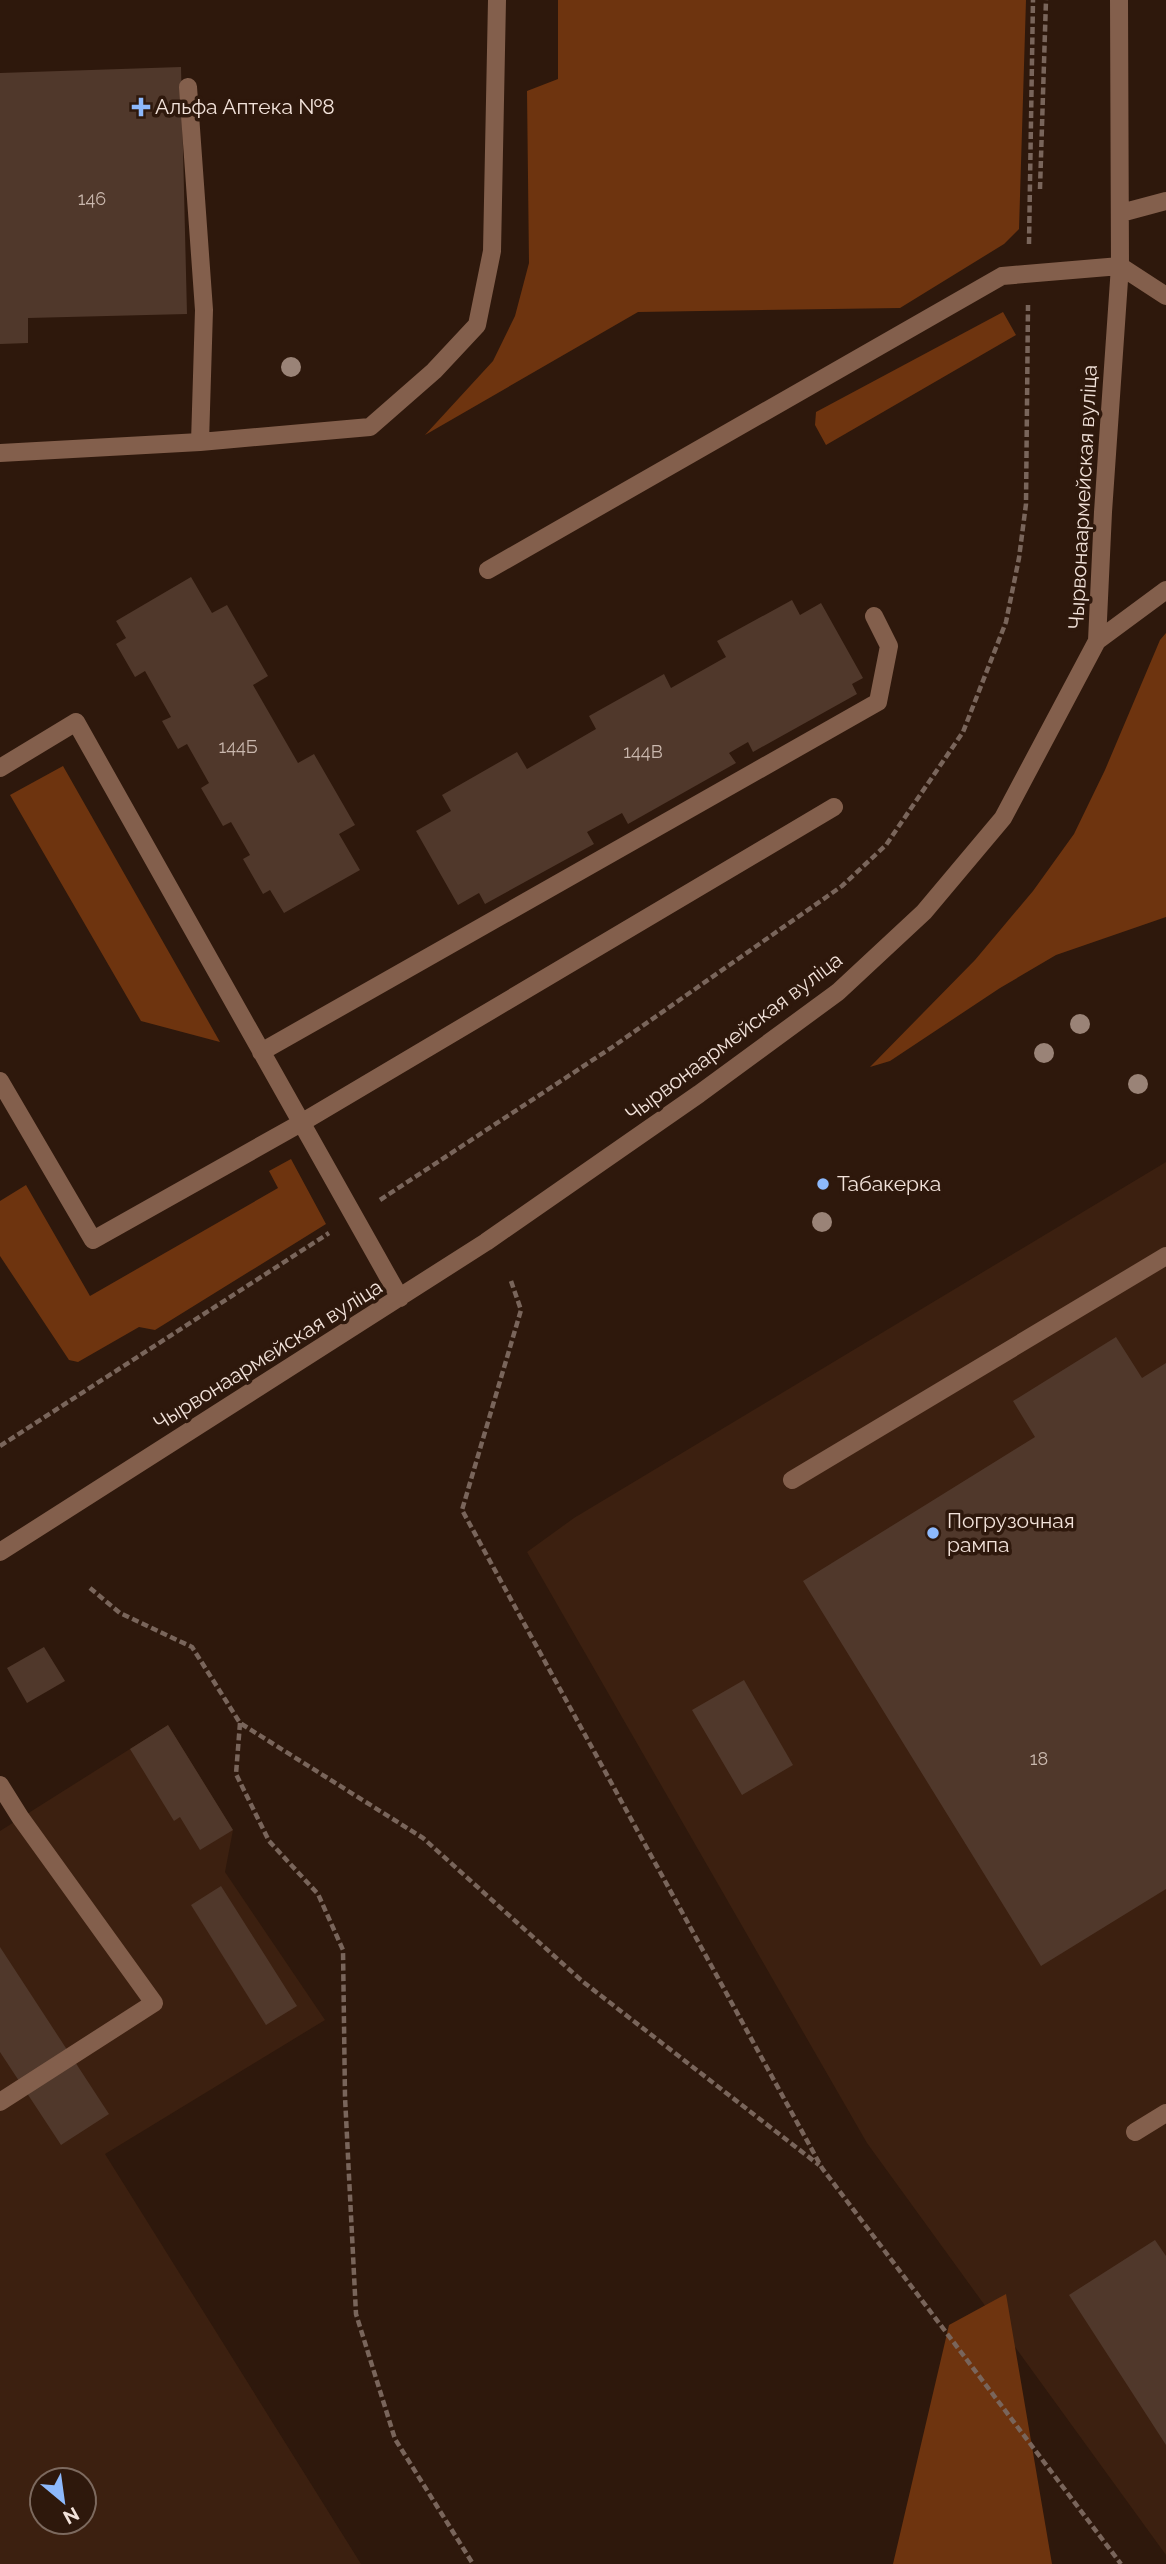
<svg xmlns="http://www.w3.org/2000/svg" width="1166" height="2564" font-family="Raleway,sans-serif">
<rect width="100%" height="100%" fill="#2e180c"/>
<path fill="#3c2010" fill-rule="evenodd" d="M1166 1162V2555L867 2143 527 1552 574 1518Z
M168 1725 233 1830 225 1872 325 2020 105 2154 361 2564H0V1831ZM42 2480H84V2522H42Z"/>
<path fill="#6e340f" d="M558 0H1026L1019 229 1004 244 900 308 638 312 425 435 493 361 515 316 529 263 527 91 558 79Z
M1003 312 1016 335 826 445 815 425 816 412Z
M1166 633V917L1056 955 1000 988 890 1061 870 1067 975 960 1033 891 1074 834 1105 770 1160 640Z
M63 766 220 1042 141 1021 10 795Z
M291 1159 326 1224 155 1330 139 1327 78 1362 69 1360 0 1256V1201L26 1185 90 1296 278 1188 269 1171Z
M1006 2294 1052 2564H893L949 2325Z"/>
<path fill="#50382b" d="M181 67 187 314 28 318V343L0 344V73Z
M191 577 212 613 227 605 268 676 253 685 298 763 314 754 355 825 339 834 360 870 284 913 270 890 263 894 243 859 250 855 231 822 223 826 201 788 209 783 187 744 178 749 162 721 171 717 145 671 135 677 116 644 126 638 116 621Z
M792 600 800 615 821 603 863 678 852 684 857 694 753 752 748 742 729 753 736 763 628 824 622 813 587 832 594 844 485 904 479 893 458 905 416 831 451 811 442 795 517 752 527 769 596 729 589 716 664 674 671 688 726 657 717 641Z
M1116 1337 1142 1378 1166 1363V1889L1041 1966 803 1581 1035 1437 1013 1401Z
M44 1647 65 1681 27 1703 7 1668Z
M744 1680 793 1765 742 1795 692 1710Z
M168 1725 233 1830 200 1850 180 1817 174 1821 130 1749Z
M221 1886 297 2006 266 2025 191 1905Z
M0 1947 109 2114 61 2145 0 2052Z
M1155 2240 1166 2256V2445L1069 2295Z"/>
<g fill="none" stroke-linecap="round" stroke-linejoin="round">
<path stroke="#79655b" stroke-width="4.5" stroke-dasharray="7 3.5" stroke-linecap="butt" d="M1040 189 1046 0
M1029 244 1033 0
M380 1200 611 1048 842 886 886 845 963 732 1006 622 1019 558 1026 504 1028 305
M511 1281 521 1310 462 1510 822 2168 1121 2564
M0 1446 329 1233
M90 1588 120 1613 192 1647 240 1723 423 1838 582 1981 819 2165
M240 1723 236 1774 269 1841 318 1894 343 1950 345 2097 356 2314 395 2439 473 2564"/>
<path stroke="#835f4c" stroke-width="18" d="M188 87 204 310 200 442
M1121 213 1166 201
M0 453 200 442 370 427 434 371 477 325 492 251 497 0
M488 570 1002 276 1120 266 1166 296
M1097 641 1166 590
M0 768 76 722 400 1298
M261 1052 878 702 889 646 874 616
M0 1081 93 1240 301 1123 834 807
M792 1480 1166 1256
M0 1552 486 1242 699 1094 838 992 924 912 1003 818 1097 641 1103 512 1120 266 1119 0
M0 1785 20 1817 154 2003 0 2102
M1135 2132 1166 2113"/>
</g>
<g fill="#9a8377">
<circle cx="291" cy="367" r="10"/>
<circle cx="1080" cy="1024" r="10"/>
<circle cx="1044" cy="1053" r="10"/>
<circle cx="1138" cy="1084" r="10"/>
<circle cx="822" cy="1222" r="10"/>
</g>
<g fill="#8db9fc" stroke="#2e180c" stroke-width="2.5">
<path d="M137.5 96.5h7v7h7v7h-7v7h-7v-7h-7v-7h7z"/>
<circle cx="823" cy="1184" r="7"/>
<circle cx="933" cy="1533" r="7"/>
</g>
<g text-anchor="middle" stroke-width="7" stroke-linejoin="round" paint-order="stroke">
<g font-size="18" fill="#cab8ae">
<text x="92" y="205">146</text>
<text x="238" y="753">144Б</text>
<text x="643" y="758">144В</text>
<text x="1039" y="1765">18</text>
</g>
<g font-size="21" fill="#f2e2da" stroke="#2e180c" text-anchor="start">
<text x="155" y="114">Альфа Аптека №8</text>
<text x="837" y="1191">Табакерка</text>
<text x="947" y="1528">Погрузочная<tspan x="947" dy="24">рампа</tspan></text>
</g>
<g font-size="21" fill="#f2e2da" stroke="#2e180c">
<text transform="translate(1083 497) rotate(-87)" y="7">Чырвонаармейская вуліца</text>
<text transform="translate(734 1037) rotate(-37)" y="7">Чырвонаармейская вуліца</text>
<text transform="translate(268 1355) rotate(-32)" y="7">Чырвонаармейская вуліца</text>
</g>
</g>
<g transform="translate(63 2501) rotate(151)"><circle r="33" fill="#2e180c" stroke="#7c695e" stroke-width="2"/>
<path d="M0-5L12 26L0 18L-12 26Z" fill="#8db9fc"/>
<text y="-10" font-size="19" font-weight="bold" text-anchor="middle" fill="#f2e2da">N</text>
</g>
</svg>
